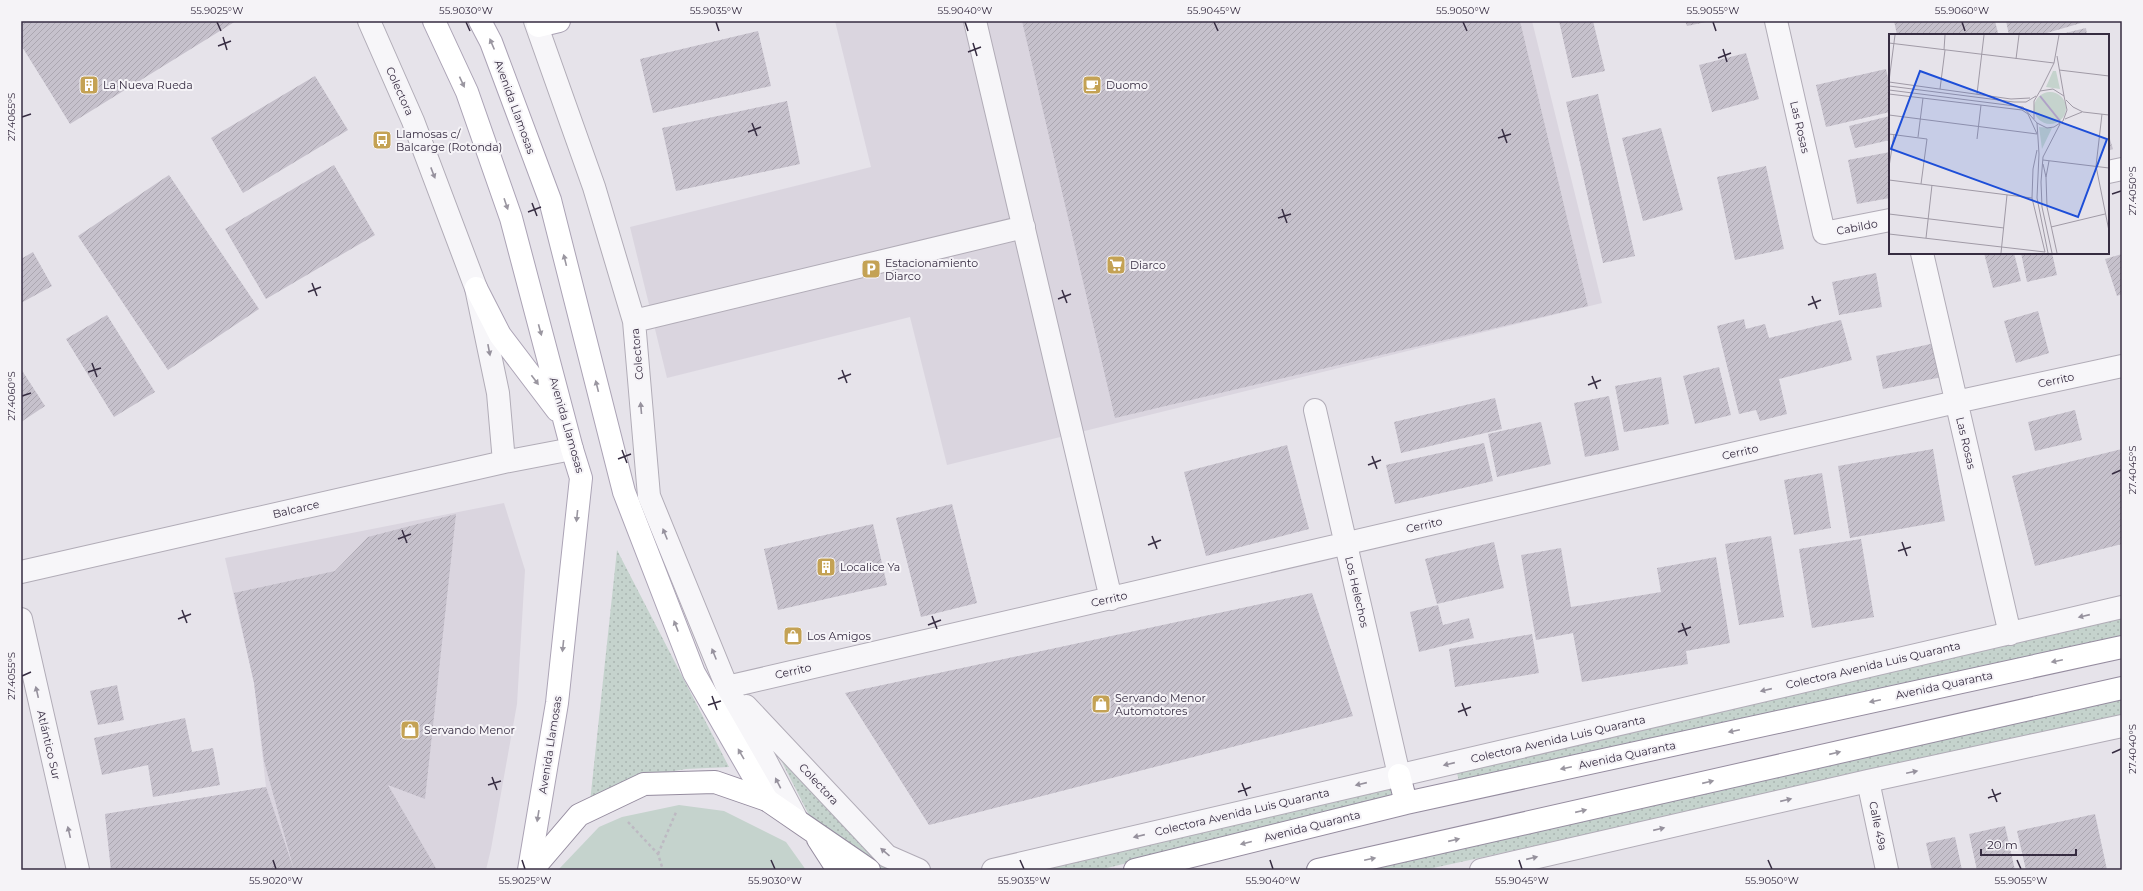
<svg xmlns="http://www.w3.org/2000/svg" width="2143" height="891" font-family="Montserrat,sans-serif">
<defs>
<pattern id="grass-dots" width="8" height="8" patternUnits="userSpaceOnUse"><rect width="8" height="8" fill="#c5d3cd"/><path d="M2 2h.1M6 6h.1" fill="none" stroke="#aab5b1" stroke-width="1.8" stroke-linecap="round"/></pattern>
<pattern id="building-hatch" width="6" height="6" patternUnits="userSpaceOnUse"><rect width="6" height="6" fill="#c6c1cc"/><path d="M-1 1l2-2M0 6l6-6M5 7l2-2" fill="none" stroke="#aba6b0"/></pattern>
</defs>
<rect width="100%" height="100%" fill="#e6e3ea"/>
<path fill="#dad5df" d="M835 21H1532L1602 303 947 465 910 317 667 378 630 227 871 167Z
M504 503 525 570 517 704 491 849 486 870H111L105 814 266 787 254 683 225 558Z"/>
<path fill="url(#grass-dots)" d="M617 550 729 767 686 769 633 778 590 802Z
M2122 616V635L1460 784 1456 770Z
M2122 696V717L1424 870H1354Z
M780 758 909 870H881L812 821Z
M1391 785 1395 797 1099 870H1029Z"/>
<path fill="#c5d3cd" d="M679 805 724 811 786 842 806 870H558L599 827 622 817Z"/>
<path fill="url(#building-hatch)" d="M21 21H236L70 124 21 45Z
M1022 21H1520L1588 306 1115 418Z
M1559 21H1593L1605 71 1572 78Z
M1685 21H1706V22L1687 26Z
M1894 21H1995L1998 33 1986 35H1897Z
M2006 21H2088L2040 35H2009Z
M2086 28 2087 35H2062L2061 34Z
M758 31 771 86 653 113 640 59Z
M1746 53 1759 99 1712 112 1699 65Z
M1886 69 1890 86V112L1826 127 1816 85Z
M315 76 348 130 243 193 211 138Z
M1598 94 1635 256 1603 263 1566 102Z
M787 101 800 164 676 191 662 128Z
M1890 116V140L1855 148 1849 126Z
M1661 128 1683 210 1643 221 1622 138Z
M2108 133 2113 149 2108 151Z
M1890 152V198L1857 204 1848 160Z
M334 165 375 235 266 299 225 229Z
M1766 166 1784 249 1735 260 1717 177Z
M169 175 259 309 168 370 78 236Z
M33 252 52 286 21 303V259Z
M1984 253H2014L2021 281 1993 288Z
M2021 253H2052L2057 275 2027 282Z
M2122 254V294L2117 296 2105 259Z
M1876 273 1882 307 1839 315 1832 282Z
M2038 311 2049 353 2016 363 2004 321Z
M107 315 155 392 114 417 66 339Z
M1744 319 1746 329 1765 324 1769 338 1841 320 1852 360 1779 379 1787 414 1760 421 1756 410 1739 414 1717 326Z
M1935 343 1942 377 1883 389 1876 356Z
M1719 367 1731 415 1695 424 1683 376Z
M21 369 45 406 21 422Z
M1661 377 1669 424 1624 432 1615 386Z
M1609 396 1619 450 1585 457 1574 403Z
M1495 398 1502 429 1401 453 1394 422Z
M2075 410 2082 440 2035 451 2028 422Z
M1541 422 1551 464 1497 477 1488 434Z
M1484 443 1493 481 1395 504 1386 465Z
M1287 445 1309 529 1206 556 1184 472Z
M1933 449 1945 521 1850 538 1838 466Z
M2122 449V544L2035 566 2012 476Z
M1822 473 1831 528 1794 535 1784 480Z
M952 504 977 603 921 617 896 518Z
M456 514 425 799 388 785 437 870H294L264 761 254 683 234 593 335 571 368 537Z
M873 524 887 585 778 610 764 549Z
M1771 536 1784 617 1739 625 1725 544Z
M1861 539 1874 617 1812 628 1799 549Z
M1494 542 1504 588 1437 604 1425 559Z
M1561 548 1571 607 1661 592 1657 568 1716 557 1730 643 1686 651 1688 664 1582 682 1573 633 1536 640 1521 555Z
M1312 593 1353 716 929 825 845 693Z
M1438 605 1443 625 1469 618 1474 638 1419 652 1410 612Z
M1532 634 1539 673 1455 687 1449 649Z
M117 685 124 720 98 725 90 691Z
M185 718 192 752 213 748 220 785 153 797 148 765 102 775 94 738Z
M266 787 294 870H111L105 814Z
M2095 814 2107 870H2026L2017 831Z
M2005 826 2015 870H1977L1969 834Z
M1955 837 1962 870H1932L1926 843Z"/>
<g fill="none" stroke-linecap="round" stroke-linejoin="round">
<g stroke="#b1acb7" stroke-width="24">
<path id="minor" d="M369 21 413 121 476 288 498 393 504 462
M535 21 594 187 634 321 649 496 727 687 796 818
M975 21 1111 599
M1776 21 1824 233 1890 220
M2108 172 2122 169
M1922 253 2010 634
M634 321 1024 227
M1315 410 1399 775
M21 572 504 462 572 449
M21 619 78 870
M727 687 1956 402 2122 366
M746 706 887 856 919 870
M1868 781 1887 870
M993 870 2122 607
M1481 870 1868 781 2122 726"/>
</g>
<g stroke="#aba3b5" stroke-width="24">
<path id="major" d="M434 21 467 92 511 218 572 449 581 478 557 703 529 870
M480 21 491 42 550 200 624 492 694 673 767 800
M538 26 559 21
M476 288 500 335 557 410"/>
</g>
<g stroke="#958c9f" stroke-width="24">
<path id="highway" d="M1399 775 1406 803
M818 839 838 870
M532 870 579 815 644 784 715 782 767 800 869 870
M1135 870 1406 803 2122 647
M1318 870 2122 688"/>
</g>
<path stroke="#bdb9c2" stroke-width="2.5" stroke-dasharray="3 3" stroke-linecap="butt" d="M628 822 658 854 663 870
M658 854 677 810"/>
<use href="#minor" stroke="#f7f6f9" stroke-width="22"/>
<use href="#major" stroke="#fff" stroke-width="22"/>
<use href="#highway" stroke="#fff" stroke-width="22"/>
</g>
<defs><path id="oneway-solid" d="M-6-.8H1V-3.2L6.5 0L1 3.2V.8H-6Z"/></defs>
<g fill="#9a96a0">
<use href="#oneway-solid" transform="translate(492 44) rotate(-113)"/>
<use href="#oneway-solid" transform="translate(462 82) rotate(65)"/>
<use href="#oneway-solid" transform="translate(506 204) rotate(71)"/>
<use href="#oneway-solid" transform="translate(565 260) rotate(-104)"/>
<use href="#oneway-solid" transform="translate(540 330) rotate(75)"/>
<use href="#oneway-solid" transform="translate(535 380) rotate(53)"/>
<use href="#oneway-solid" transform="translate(597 386) rotate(-104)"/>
<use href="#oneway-solid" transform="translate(577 516) rotate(96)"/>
<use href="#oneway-solid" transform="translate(676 626) rotate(-111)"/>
<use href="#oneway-solid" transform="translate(563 646) rotate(96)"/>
<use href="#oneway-solid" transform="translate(2057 661) rotate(168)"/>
<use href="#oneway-solid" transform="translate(1875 701) rotate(168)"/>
<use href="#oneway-solid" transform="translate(1734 731) rotate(168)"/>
<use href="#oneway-solid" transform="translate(1835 753) rotate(-13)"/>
<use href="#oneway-solid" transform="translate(741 754) rotate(-120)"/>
<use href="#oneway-solid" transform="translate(1566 768) rotate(168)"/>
<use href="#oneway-solid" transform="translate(1708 782) rotate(-13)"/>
<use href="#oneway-solid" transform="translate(1581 811) rotate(-13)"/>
<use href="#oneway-solid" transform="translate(538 816) rotate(99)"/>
<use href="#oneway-solid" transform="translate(1454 840) rotate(-13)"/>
<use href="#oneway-solid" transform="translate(1246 843) rotate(166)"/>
<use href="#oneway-solid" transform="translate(1370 859) rotate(-12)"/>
</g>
<g fill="#96919d">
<use href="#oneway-solid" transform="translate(433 173) rotate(69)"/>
<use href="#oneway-solid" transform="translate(489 350) rotate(79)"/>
<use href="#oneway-solid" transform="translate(641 408) rotate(-95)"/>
<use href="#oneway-solid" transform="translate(665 534) rotate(-112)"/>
<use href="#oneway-solid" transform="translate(2084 616) rotate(167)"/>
<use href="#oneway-solid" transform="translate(714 654) rotate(-112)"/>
<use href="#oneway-solid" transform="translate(1766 690) rotate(167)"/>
<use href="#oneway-solid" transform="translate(37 692) rotate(-103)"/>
<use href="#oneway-solid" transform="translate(1449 764) rotate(167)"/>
<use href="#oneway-solid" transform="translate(1912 772) rotate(-12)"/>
<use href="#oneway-solid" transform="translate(778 783) rotate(-117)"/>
<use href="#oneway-solid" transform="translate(1361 784) rotate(167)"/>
<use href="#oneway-solid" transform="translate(1786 800) rotate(-13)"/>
<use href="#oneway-solid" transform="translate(1659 829) rotate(-13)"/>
<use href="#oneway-solid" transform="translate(69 832) rotate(-103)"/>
<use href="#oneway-solid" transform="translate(1139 836) rotate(167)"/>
<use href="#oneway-solid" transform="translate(885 852) rotate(-139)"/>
<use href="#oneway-solid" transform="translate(1532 858) rotate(-13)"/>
</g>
<path fill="none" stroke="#362c41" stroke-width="1.5" d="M217 22 221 31M466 22 470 31M716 22 719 31M965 22 968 31M1214 22 1218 31M1463 22 1467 31M1713 22 1716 31M1962 22 1965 31M223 37 227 50M973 43 977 56M218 46 231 41M1723 49 1727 62M968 52 981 47M1718 58 1731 53M22 117 31 114M752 123 757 136M1502 129 1507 143M748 132 761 127M1498 138 1511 134M2112 194 2121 191M532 203 537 216M1282 209 1287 223M528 212 541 207M1278 218 1291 214M312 283 317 296M1062 290 1067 303M308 292 321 287M1812 296 1817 309M1058 299 1071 294M1808 305 1821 300M92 363 97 377M842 370 847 383M88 372 101 368M1592 376 1597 389M838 379 851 374M1588 385 1601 380M22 396 31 393M622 450 627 463M1372 456 1377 469M618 459 631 454M1368 465 1381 460M2112 474 2121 470M402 530 407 543M1152 536 1157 549M398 539 411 534M1902 542 1907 556M1148 545 1161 540M1898 551 1911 547M182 610 187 623M932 616 937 629M178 619 191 614M1682 623 1687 636M928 625 941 620M1678 632 1691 627M22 676 31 672M712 696 717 710M1462 703 1467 716M708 705 721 701M1458 712 1471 707M2112 753 2121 749M492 777 497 790M1242 783 1247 796M488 785 501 781M1992 789 1997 802M1238 792 1251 787M1988 798 2001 793M273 860 276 869M522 860 525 869M771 860 775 869M1020 860 1024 869M1270 860 1273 869M1519 860 1522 869M1768 860 1772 869M2017 860 2021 869"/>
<defs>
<g id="building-square" transform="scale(1)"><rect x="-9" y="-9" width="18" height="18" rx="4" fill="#c4a254" stroke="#f5f3f7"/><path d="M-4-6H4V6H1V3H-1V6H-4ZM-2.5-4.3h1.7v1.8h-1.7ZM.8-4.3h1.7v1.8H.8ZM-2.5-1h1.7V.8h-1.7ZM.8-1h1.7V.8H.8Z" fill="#fff"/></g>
<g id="cafe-square" transform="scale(1)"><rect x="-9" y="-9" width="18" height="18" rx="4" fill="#c4a254" stroke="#f5f3f7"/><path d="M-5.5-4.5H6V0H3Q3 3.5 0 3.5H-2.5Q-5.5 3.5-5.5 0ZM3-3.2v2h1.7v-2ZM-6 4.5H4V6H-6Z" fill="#fff"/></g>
<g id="bus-square" transform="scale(1)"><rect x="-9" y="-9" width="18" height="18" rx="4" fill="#c4a254" stroke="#f5f3f7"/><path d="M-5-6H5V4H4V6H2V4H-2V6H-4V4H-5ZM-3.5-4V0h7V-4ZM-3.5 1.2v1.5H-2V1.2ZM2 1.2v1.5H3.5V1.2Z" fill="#fff"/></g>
<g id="supermarket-square" transform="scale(1)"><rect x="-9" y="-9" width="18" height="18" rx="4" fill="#c4a254" stroke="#f5f3f7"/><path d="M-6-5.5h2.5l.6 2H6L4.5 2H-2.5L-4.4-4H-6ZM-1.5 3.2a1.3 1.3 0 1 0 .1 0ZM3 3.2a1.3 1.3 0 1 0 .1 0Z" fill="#fff"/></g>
<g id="parking-square" transform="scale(1)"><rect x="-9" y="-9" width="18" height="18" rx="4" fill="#c4a254" stroke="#f5f3f7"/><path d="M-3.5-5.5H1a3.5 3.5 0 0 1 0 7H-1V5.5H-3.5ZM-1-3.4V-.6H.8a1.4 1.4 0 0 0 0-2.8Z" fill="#fff"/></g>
<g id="shop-square" transform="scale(1)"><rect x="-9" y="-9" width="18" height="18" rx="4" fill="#c4a254" stroke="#f5f3f7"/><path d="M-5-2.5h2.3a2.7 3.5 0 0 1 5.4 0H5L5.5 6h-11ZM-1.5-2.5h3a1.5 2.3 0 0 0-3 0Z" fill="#fff"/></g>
</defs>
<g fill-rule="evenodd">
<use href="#building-square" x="89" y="85"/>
<use href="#cafe-square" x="1092" y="85"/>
<use href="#bus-square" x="382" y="140"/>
<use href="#supermarket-square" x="1116" y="265"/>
<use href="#parking-square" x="871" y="269"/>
<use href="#building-square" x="826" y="567"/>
<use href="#shop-square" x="793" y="636"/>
<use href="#shop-square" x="1101" y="704"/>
<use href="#shop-square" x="410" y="730"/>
</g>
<g text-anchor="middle" stroke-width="4" stroke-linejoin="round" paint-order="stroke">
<g font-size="11" fill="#362c41" stroke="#f5f3f7" text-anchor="start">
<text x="103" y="89">La Nueva Rueda</text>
<text x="1106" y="89">Duomo</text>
<text x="396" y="138">Llamosas c/<tspan x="396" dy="13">Balcarge (Rotonda)</tspan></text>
<text x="885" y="267">Estacionamiento<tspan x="885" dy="13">Diarco</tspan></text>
<text x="1130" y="269">Diarco</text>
<text x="840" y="571">Localice Ya</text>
<text x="807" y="640">Los Amigos</text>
<text x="1115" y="702">Servando Menor<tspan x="1115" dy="13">Automotores</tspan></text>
<text x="424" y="734">Servando Menor</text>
</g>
<g font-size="11" fill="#362c41" stroke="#f5f3f7">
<text transform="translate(400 91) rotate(66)" y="4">Colectora</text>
<text transform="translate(515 107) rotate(70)" y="4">Avenida Llamosas</text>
<text transform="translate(1800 127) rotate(77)" y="4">Las Rosas</text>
<text transform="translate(1857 227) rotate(-11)" y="4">Cabildo</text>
<text transform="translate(637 354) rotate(-95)" y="4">Colectora</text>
<text transform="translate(2056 380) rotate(-12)" y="4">Cerrito</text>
<text transform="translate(567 425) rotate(74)" y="4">Avenida Llamosas</text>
<text transform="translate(1966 443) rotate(77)" y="4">Las Rosas</text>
<text transform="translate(1740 452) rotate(-13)" y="4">Cerrito</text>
<text transform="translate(296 509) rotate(-13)" y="4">Balcarce</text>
<text transform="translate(1424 525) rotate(-13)" y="4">Cerrito</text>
<text transform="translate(1357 592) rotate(77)" y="4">Los Helechos</text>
<text transform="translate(1109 599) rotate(-13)" y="4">Cerrito</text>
<text transform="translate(1873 665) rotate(-13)" y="4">Colectora Avenida Luis Quaranta</text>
<text transform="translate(793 671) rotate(-13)" y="4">Cerrito</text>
<text transform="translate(1944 685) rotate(-12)" y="4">Avenida Quaranta</text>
<text transform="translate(1558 739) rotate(-13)" y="4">Colectora Avenida Luis Quaranta</text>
<text transform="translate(49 745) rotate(77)" y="4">Atlántico Sur</text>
<text transform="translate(550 745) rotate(-81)" y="4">Avenida Llamosas</text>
<text transform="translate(1627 755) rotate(-12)" y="4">Avenida Quaranta</text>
<text transform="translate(819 784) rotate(47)" y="4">Colectora</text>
<text transform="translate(1242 812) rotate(-13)" y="4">Colectora Avenida Luis Quaranta</text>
<text transform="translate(1312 826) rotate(-14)" y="4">Avenida Quaranta</text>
<text transform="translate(1878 826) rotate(78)" y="4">Calle 49a</text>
</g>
</g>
<g transform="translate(1889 34)">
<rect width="220" height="220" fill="#e6e3ea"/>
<path d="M164 37H167L171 55 157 53ZM150 93 163 94 153 115Z" fill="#c5d3cd"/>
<path d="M145 74a16 16 0 1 1 32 0a16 16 0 1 1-32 0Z" fill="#c5d3cd"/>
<path fill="none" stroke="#afa1c7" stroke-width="2" d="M151 62 171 87"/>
<path fill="none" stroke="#a09aa6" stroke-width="1" d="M0 9 165 29M55 16 56 1M168 22 175 62M127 25 130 1M170 36 220 42M0 47 6 1M0 48 122 65 141 64M0 52 125 68H137L147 62M51 55 56 16M0 56 134 73 148 89 158 94 165 93 174 87 178 76 175 62 164 55 151 57 145 67V85M151 57 165 29 170 1M0 60 133 76 139 80 148 100M88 60 95 1M177 66 184 73 194 78 220 81M213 80 207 132 220 197M0 81 148 100M176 85 193 78M148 89 150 120 148 164 159 219M0 100 38 105 32 150M29 103 34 64M88 105 92 71M148 116 144 135 143 164 156 218M154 126 220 134M160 127 157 143 158 173 168 219M154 130 157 143M0 133 5 100M0 146 143 164M0 180 115 194M162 193 216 180M0 200 156 218M37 204 43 151M112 219 118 161M163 219 153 173 152 148 154 123 171 90"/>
<path fill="#1d4ed8" fill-opacity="0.15" stroke="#1d4ed8" stroke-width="2" d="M31 37 218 105 189 183 2 115Z"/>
<rect width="220" height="220" fill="none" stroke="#362c41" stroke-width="2"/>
</g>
<rect width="2143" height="891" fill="none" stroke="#f5f3f7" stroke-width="44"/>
<path d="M1981 849v6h95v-6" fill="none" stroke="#362c41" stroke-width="2"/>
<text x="1987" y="849" font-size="12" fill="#362c41" stroke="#f5f3f7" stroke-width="3" paint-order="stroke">20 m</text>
<rect x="22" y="22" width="2099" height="847" fill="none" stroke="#362c41" stroke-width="1.5"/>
<g font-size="10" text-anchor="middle" fill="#362c41">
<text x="217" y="14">55.9025°W</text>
<text x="466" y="14">55.9030°W</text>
<text x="716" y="14">55.9035°W</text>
<text x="965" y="14">55.9040°W</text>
<text x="1214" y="14">55.9045°W</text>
<text x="1463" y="14">55.9050°W</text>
<text x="1713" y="14">55.9055°W</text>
<text x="1962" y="14">55.9060°W</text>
<text transform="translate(11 117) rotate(-90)" y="4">27.4065°S</text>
<text transform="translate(2132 191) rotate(-90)" y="4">27.4050°S</text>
<text transform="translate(11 396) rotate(-90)" y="4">27.4060°S</text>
<text transform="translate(2132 470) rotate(-90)" y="4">27.4045°S</text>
<text transform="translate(11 676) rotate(-90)" y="4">27.4055°S</text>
<text transform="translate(2132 749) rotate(-90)" y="4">27.4040°S</text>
<text x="276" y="884">55.9020°W</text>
<text x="525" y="884">55.9025°W</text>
<text x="775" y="884">55.9030°W</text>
<text x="1024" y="884">55.9035°W</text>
<text x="1273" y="884">55.9040°W</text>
<text x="1522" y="884">55.9045°W</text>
<text x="1772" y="884">55.9050°W</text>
<text x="2021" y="884">55.9055°W</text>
</g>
</svg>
